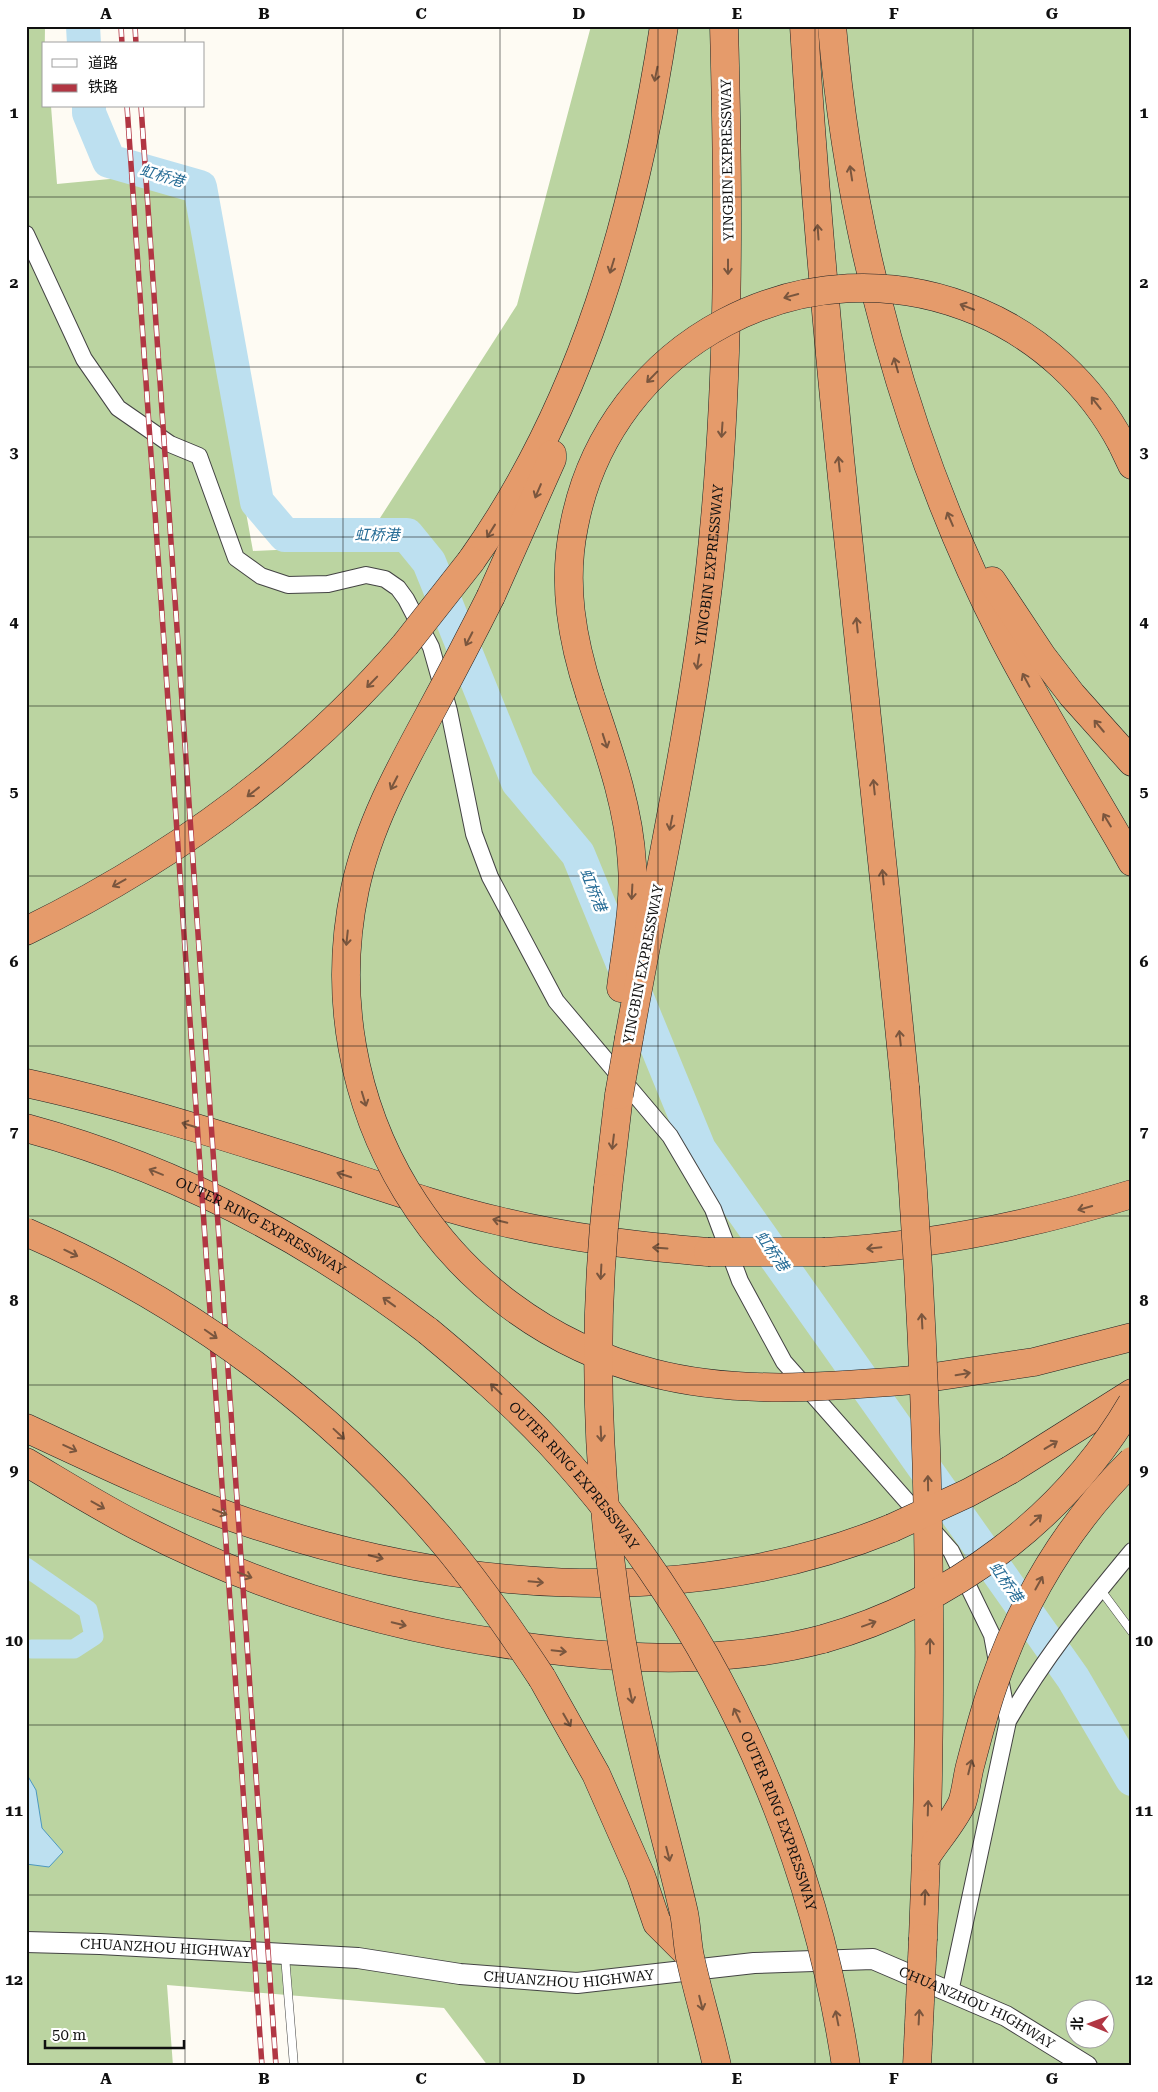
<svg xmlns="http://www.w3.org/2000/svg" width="1158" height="2092" font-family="'Roboto Serif','Noto Sans SC',serif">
<rect width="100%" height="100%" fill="#fefbf3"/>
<path fill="#bbd4a1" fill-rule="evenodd" d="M26 26H45L44 106H51L57 184 184 172 253 551 362 546 517 305 591 26H1132V2066H488L444 2008 167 1985 173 2066H26ZM1076 2010H1106V2040H1076Z"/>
<path fill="#bde0f0" stroke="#4c98bf" d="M26 1773 36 1790 42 1828 63 1852 49 1867 26 1864Z"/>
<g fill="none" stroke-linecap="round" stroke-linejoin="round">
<path stroke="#bde0f0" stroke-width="19" d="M26 1567 88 1610 94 1636 74 1649H31"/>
<path stroke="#bde0f0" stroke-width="34" d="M83 26 84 44
M89 106V113L109 161 200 187 257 502 285 535H407L429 562 518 782 578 854 699 1149 1073 1678 1132 1779"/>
<g stroke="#434343" stroke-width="9">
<path id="service" d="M1100 1589 1132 1632
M285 1956 294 2066"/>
</g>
<g stroke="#434343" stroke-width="18">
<path id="minor" d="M26 234 84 359 118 408 170 444 199 456 236 558 261 576 288 585 328 584 366 575 385 579 398 588 406 599 431 647 449 711 474 834 490 877 556 1001 670 1136 713 1209 740 1281 784 1362 951 1551 992 1635 1008 1721 950 1992
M1008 1721C1043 1659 1087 1605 1132 1551"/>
</g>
<g stroke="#434343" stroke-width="22">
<g id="tertiary">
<path id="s1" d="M26 1942 100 1944 358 1958 460 1974 577 1983 754 1963 873 1959 1006 2016 1087 2066"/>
</g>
</g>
<g stroke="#212121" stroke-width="29">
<g id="motorway">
<path d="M804 26C826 381 871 733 905 1087"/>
<path d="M832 26C850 237 906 446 1002 635 1042 713 1089 786 1132 862"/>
<path d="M1122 444 1132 465"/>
<path d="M471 561C583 403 635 216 664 26"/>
<path d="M992 581 1042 656 1072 695 1132 762"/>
<path d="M491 596 552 459V454"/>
<path d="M590 695C608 749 629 806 632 864 635 905 626 947 621 988"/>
<path d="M26 931C171 860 299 768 405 645"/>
<path id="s2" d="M629 1038C657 881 692 727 710 569 730 388 729 208 724 26"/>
<path d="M26 1083C127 1105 223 1136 321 1167 380 1186 439 1207 499 1221 568 1238 638 1246 708 1252"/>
<path id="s3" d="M26 1128C174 1168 307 1238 428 1331"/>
<path d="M608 1188 619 1095"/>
<path d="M825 1252C930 1246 1031 1225 1132 1194"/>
<path d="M914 1380 1034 1362 1132 1337"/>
<path d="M26 1428C93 1459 159 1491 229 1516 441 1591 681 1614 892 1528"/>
<path d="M26 1462C65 1485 103 1509 143 1529 276 1597 420 1637 569 1652 654 1661 739 1661 823 1639"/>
<path d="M1010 1470 1132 1393"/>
<path d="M542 1678 596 1774 641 1876 657 1923 689 1955"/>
<path d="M923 1938 926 1857"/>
</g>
</g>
<use href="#service" stroke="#fff" stroke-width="8"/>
<use href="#minor" stroke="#fff" stroke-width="16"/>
<use href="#tertiary" stroke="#fff" stroke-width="20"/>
<use href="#motorway" stroke="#e59b6b" stroke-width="28"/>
<g stroke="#b13643" stroke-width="5.5">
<path id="rail" d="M121 26 122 44
M135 26 136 44
M127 106 262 2066
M141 106 276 2066"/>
</g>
<use href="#rail" stroke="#fff" stroke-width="4" stroke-dasharray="11" stroke-linecap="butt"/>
<g stroke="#212121" stroke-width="29" stroke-linecap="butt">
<g id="motorway-bridge">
<path d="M491 596C471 636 450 676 429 715 399 770 368 827 355 889 310 1103 438 1319 653 1373 737 1395 829 1387 914 1380"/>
<path d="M405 645 471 561"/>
<path d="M590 695C572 640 562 584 574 526 609 342 807 238 979 312 1040 338 1091 385 1122 444"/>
<path d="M905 1087C927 1343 934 1600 926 1857"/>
<path d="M619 1095 629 1038"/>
<path d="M608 1188C589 1351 599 1517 628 1678 642 1758 666 1834 684 1913 687 1928 687 1943 690 1957 698 1994 709 2029 717 2066"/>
<path d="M26 1232C187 1302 331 1409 444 1543 480 1586 511 1631 542 1678"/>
<path d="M708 1252H825"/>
<path id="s4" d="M428 1331C470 1366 512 1402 550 1443 709 1615 811 1833 846 2066"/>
<path d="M892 1528 968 1493 1010 1470"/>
<path d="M823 1639C951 1603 1065 1518 1132 1403"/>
<path d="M926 1857C937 1840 953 1822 962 1803 966 1792 967 1777 970 1766 977 1739 984 1712 993 1686 1022 1601 1068 1524 1132 1461"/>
<path d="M917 2066 923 1938"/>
</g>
</g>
<use href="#motorway-bridge" stroke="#e59b6b" stroke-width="28"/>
</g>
<defs><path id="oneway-shaft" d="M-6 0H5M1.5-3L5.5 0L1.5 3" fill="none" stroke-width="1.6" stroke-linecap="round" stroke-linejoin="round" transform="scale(1.25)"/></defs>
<g stroke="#7a563e">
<use href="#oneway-shaft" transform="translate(656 74) rotate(101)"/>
<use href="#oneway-shaft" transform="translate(851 173) rotate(-99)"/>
<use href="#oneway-shaft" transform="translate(818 232) rotate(-94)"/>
<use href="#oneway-shaft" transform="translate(612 266) rotate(107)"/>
<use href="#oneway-shaft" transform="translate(728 267) rotate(90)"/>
<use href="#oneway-shaft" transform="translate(791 296) rotate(165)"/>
<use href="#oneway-shaft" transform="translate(967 307) rotate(-159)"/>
<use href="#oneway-shaft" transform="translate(896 365) rotate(-106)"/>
<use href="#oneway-shaft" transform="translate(652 377) rotate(134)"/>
<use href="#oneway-shaft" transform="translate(1096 403) rotate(-128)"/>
<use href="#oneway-shaft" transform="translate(722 430) rotate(94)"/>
<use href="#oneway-shaft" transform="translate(839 464) rotate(-96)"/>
<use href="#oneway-shaft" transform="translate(538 491) rotate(113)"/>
<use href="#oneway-shaft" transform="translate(950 519) rotate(-113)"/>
<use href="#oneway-shaft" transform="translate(491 531) rotate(122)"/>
<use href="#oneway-shaft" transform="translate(857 625) rotate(-96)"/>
<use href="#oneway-shaft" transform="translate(469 639) rotate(117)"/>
<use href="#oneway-shaft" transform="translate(698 662) rotate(99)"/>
<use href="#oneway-shaft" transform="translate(1026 680) rotate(-118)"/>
<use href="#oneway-shaft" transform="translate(372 682) rotate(134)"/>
<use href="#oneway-shaft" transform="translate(1099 726) rotate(-130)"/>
<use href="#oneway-shaft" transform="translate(605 741) rotate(72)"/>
<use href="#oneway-shaft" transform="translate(394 783) rotate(117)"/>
<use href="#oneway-shaft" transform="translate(874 787) rotate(-96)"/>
<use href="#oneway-shaft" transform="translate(253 792) rotate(142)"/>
<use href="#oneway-shaft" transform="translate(1107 820) rotate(-121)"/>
<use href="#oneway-shaft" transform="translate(671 823) rotate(101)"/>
<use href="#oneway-shaft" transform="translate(883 877) rotate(-96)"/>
<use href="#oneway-shaft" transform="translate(119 883) rotate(151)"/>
<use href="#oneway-shaft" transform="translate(632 892) rotate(93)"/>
<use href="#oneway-shaft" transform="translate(347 938) rotate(96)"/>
<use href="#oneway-shaft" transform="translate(900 1038) rotate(-96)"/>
<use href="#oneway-shaft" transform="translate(364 1099) rotate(73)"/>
<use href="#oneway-shaft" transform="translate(189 1125) rotate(-163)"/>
<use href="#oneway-shaft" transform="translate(613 1142) rotate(97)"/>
<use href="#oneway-shaft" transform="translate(156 1172) rotate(-158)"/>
<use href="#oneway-shaft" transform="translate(344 1175) rotate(-162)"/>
<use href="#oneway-shaft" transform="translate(1085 1208) rotate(164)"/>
<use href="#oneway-shaft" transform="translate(500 1221) rotate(-167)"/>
<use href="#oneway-shaft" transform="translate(660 1248) rotate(-176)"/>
<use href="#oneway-shaft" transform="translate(874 1248) rotate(174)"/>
<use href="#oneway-shaft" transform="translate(71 1253) rotate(26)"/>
<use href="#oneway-shaft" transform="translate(601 1272) rotate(93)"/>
<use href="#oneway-shaft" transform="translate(389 1302) rotate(-144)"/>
<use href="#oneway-shaft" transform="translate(922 1321) rotate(-93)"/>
<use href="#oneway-shaft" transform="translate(211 1334) rotate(35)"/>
<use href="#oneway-shaft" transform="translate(963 1374) rotate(-9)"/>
<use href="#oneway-shaft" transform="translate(496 1389) rotate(-137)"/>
<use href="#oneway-shaft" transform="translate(339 1434) rotate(43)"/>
<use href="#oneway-shaft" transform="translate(601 1434) rotate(87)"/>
<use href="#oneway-shaft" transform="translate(1051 1445) rotate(-31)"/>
<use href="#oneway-shaft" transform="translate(70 1448) rotate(25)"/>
<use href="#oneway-shaft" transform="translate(928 1483) rotate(-91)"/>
<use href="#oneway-shaft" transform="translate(98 1505) rotate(29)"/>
<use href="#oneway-shaft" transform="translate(220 1512) rotate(21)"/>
<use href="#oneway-shaft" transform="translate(1036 1520) rotate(-43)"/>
<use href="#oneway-shaft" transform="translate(376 1557) rotate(13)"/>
<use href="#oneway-shaft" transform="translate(245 1575) rotate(21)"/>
<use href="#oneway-shaft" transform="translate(536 1582) rotate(5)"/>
<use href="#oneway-shaft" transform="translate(1039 1583) rotate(-61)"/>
<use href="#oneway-shaft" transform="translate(399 1624) rotate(13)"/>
<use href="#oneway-shaft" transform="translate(869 1624) rotate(-20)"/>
<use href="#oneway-shaft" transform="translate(930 1646) rotate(-90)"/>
<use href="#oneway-shaft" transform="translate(559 1651) rotate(6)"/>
<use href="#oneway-shaft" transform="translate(631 1696) rotate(78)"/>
<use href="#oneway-shaft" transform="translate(737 1715) rotate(-115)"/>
<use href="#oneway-shaft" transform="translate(567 1720) rotate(60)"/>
<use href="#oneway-shaft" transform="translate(970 1767) rotate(-76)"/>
<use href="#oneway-shaft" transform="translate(928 1808) rotate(-88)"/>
<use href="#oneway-shaft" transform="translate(668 1854) rotate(76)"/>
<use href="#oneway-shaft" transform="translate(925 1897) rotate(-88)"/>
<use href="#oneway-shaft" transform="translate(701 2003) rotate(76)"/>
<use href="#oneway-shaft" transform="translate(919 2017) rotate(-87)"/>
<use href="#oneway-shaft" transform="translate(837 2018) rotate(-101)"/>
</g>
<path fill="none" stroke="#101010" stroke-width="1" stroke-opacity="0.55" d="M185 26V44M343 26V2066M500 26V2066M658 26V2066M815 26V2066M973 26V2066M185 106V2066M26 197H1132M26 367H1132M26 537H1132M26 706H1132M26 876H1132M26 1046H1132M26 1216H1132M26 1385H1132M26 1555H1132M26 1725H1132M26 1895H1132"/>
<g text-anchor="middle" stroke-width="5" stroke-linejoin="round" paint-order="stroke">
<g font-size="14" fill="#101010" stroke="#fff">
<text transform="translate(727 160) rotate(-91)" y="5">YINGBIN EXPRESSWAY</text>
<text dy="5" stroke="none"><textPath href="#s2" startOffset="480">YINGBIN EXPRESSWAY</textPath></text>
<text transform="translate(643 964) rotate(-79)" y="5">YINGBIN EXPRESSWAY</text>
<text dy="5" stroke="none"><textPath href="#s3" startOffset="255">OUTER RING EXPRESSWAY</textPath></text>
<text dy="5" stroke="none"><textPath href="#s4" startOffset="206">OUTER RING EXPRESSWAY</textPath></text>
<text dy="5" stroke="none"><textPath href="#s4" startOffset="611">OUTER RING EXPRESSWAY</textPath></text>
<text dy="5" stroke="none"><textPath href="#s1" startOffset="140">CHUANZHOU HIGHWAY</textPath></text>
<text dy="5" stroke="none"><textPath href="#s1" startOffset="545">CHUANZHOU HIGHWAY</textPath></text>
<text dy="5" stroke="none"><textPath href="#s1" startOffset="965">CHUANZHOU HIGHWAY</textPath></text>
</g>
<g font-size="15" font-style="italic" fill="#256b95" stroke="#fff">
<text transform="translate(162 176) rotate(16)" y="5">虹桥港</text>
<text x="377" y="540">虹桥港</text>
<text transform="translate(593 890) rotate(68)" y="5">虹桥港</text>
<text transform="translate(772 1251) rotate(55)" y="5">虹桥港</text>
<text transform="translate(1006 1582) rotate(55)" y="5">虹桥港</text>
</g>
</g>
<rect width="1158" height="2092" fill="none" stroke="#ffffff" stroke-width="55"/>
<rect x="42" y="42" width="162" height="65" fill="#ffffff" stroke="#9f9f9f"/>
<rect x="52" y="59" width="25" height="8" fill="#ffffff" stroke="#9f9f9f"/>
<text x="88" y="68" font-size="15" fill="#101010">道路</text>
<rect x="52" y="84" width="25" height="8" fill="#b13643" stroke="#9f9f9f"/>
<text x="88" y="92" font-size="15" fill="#101010">铁路</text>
<g transform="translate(1090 2024) rotate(271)"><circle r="24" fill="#ffffff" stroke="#9f9f9f"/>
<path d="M0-4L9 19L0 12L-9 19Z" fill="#b13643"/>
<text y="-8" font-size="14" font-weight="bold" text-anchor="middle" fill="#101010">北</text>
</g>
<path d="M45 2040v8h139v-8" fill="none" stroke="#101010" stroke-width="2.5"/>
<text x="52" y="2040" font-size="15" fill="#101010" stroke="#ffffff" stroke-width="4" paint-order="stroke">50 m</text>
<rect x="28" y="28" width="1102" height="2036" fill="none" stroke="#101010" stroke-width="2"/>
<g font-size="16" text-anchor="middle" font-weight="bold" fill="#101010">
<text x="106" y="19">A</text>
<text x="264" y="19">B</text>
<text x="421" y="19">C</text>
<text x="579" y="19">D</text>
<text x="737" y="19">E</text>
<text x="894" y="19">F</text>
<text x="1052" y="19">G</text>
<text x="14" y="118">1</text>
<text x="1144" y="118">1</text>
<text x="14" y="288">2</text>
<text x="1144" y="288">2</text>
<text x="14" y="458">3</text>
<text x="1144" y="458">3</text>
<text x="14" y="627">4</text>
<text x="1144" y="627">4</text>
<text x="14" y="797">5</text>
<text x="1144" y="797">5</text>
<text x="14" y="967">6</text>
<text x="1144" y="967">6</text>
<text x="14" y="1137">7</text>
<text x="1144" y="1137">7</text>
<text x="14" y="1306">8</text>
<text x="1144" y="1306">8</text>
<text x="14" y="1476">9</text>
<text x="1144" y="1476">9</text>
<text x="14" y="1646">10</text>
<text x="1144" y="1646">10</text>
<text x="14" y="1816">11</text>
<text x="1144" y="1816">11</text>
<text x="14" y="1985">12</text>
<text x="1144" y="1985">12</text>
<text x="106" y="2084">A</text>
<text x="264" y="2084">B</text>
<text x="421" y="2084">C</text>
<text x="579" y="2084">D</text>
<text x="737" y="2084">E</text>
<text x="894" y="2084">F</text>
<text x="1052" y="2084">G</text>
</g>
</svg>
